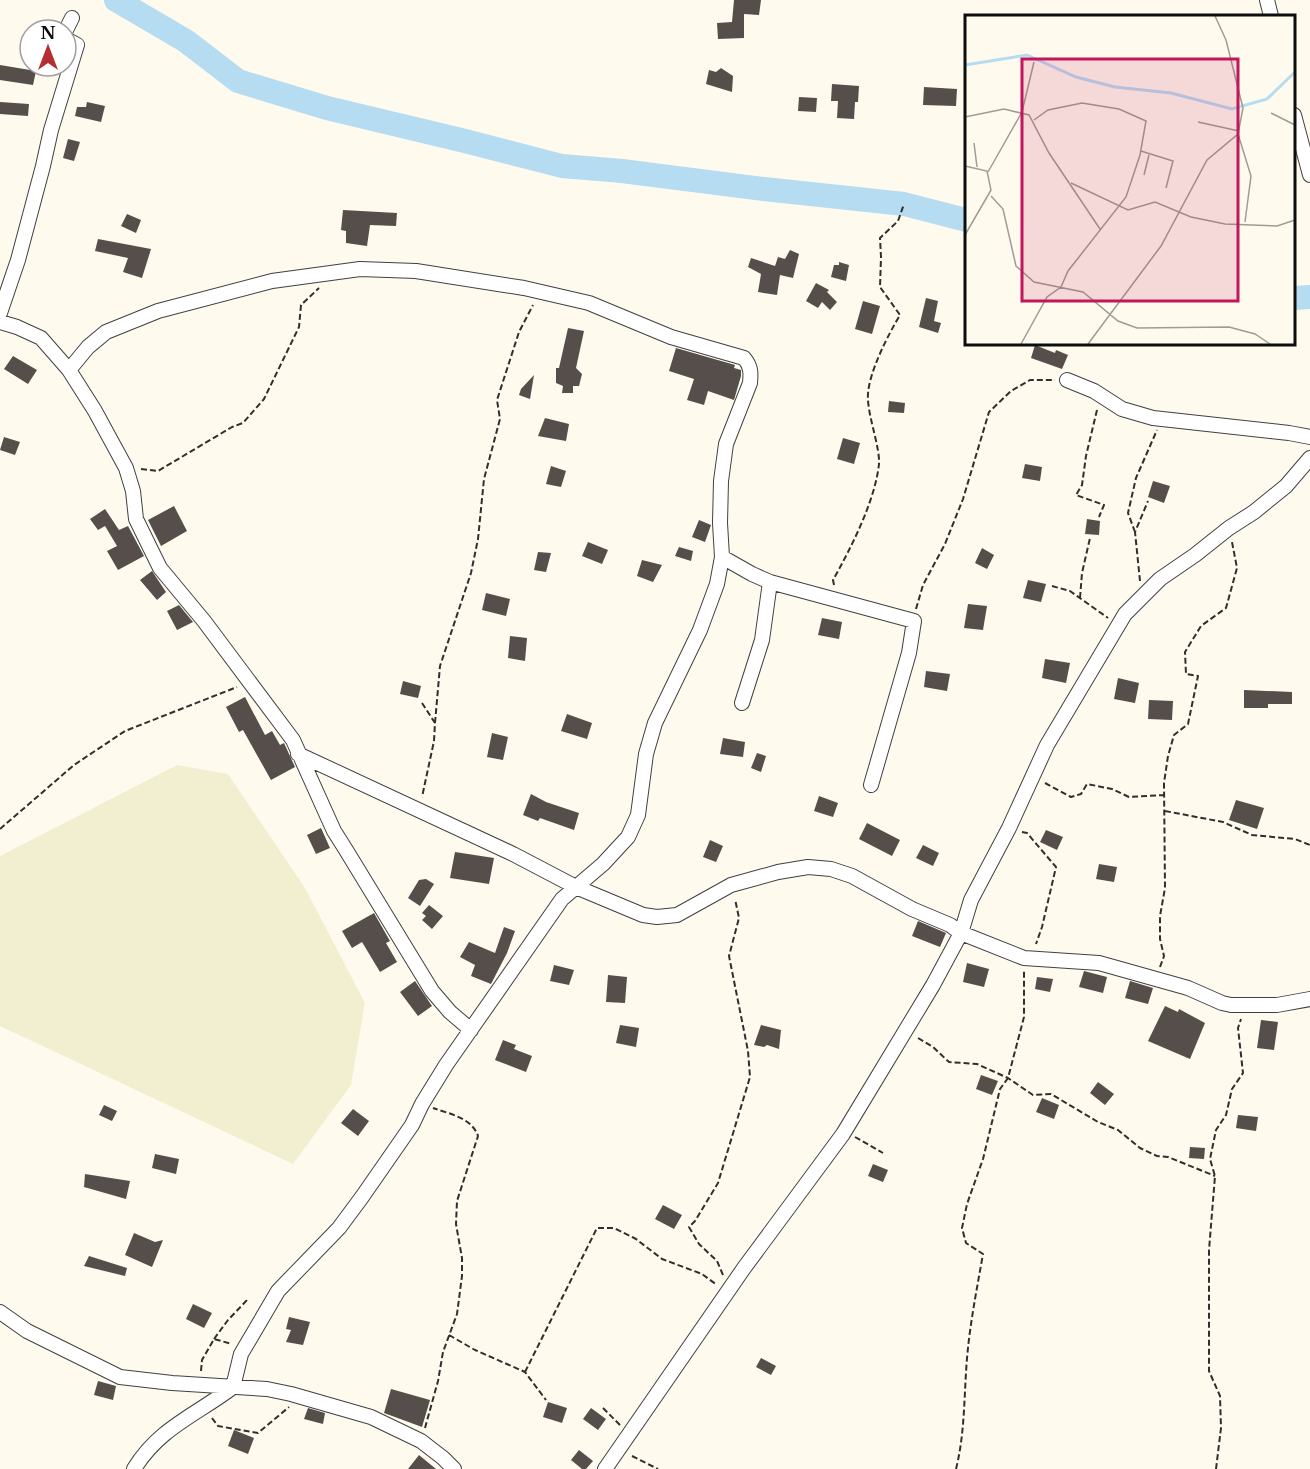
<svg xmlns="http://www.w3.org/2000/svg" width="1310" height="1469" font-family="'Libre Baskerville',serif">
<rect width="100%" height="100%" fill="#fefbee"/>
<path fill="#f2efd0" d="M177 765 228 774 305 888 365 1003 351 1085 293 1164 0 1026V856Z"/>
<g fill="none" stroke-linecap="round" stroke-linejoin="round">
<path stroke="#b6dcf2" stroke-width="24" d="M116 0 186 41 238 81 327 108 465 141 562 166 622 171 764 189 904 204 966 220
M1294 298 1310 297"/>
</g>
<path fill="#554e4a" d="M734 0H761L759 15 744 14V38L718 39 717 23 732 22Z
M0 65 36 71 33 85 0 80Z
M721 68 733 76 732 92 706 84 709 70 716 72Z
M832 84 859 86 858 102H855L854 119 837 118 838 101H831Z
M924 87 957 89 956 106 923 105Z
M799 97 817 98 816 112 798 111Z
M0 102 29 104 28 116 0 114Z
M87 102 105 106 101 122 75 116 77 107H86Z
M68 139 80 142 74 161 63 158Z
M343 210 397 213 396 226 370 225 367 246 346 243V231L341 230Z
M127 214 141 220 136 233 121 226Z
M98 239 151 249 142 278 123 272 128 258 95 251Z
M790 250 799 254 793 278 780 275 777 295 758 292 761 274 748 267 751 258 775 266 778 257 785 259Z
M839 262 849 265 846 281 831 277 834 265H839Z
M816 283 829 290 827 292 837 302 830 310 822 302 818 308 806 301Z
M926 298 938 301 934 321 941 323 938 333 919 327Z
M863 301 880 306 872 334 855 329Z
M568 328 584 331 576 368 582 374 579 386H573V393H562L563 386 556 383V368H559Z
M1035 345 1055 353 1056 350 1068 355 1062 369 1031 358Z
M676 348 735 365 734 368 741 370V376L734 400 708 391 704 405 687 400 694 379 669 371Z
M13 356 37 370 28 384 4 369Z
M534 375 530 399 519 395 521 389Z
M889 401 905 403 904 413 888 412Z
M545 418 569 424 566 441 538 436Z
M4 437 20 442 15 455 0 450Z
M843 438 860 443 854 464 837 459Z
M1025 464 1042 467 1040 481 1022 478Z
M551 466 566 471 561 487 546 484Z
M1153 481 1170 486 1164 503 1148 497Z
M174 506 187 531 161 546 148 520Z
M105 509 119 530 128 526 144 556 118 570 107 551 117 546 105 526 98 530 90 519Z
M1087 519 1100 521 1099 535 1085 534Z
M699 520 711 525 705 542 692 537Z
M588 542 608 550 602 564 582 556Z
M679 547 693 551 691 561 675 556Z
M982 548 994 555 987 569 975 563Z
M538 552 551 553 546 572 534 570Z
M642 560 662 565 653 582 637 576Z
M152 571 166 592 157 600 140 580Z
M1028 580 1046 584 1041 602 1023 598Z
M486 593 510 599 506 616 482 610Z
M968 604 987 606 983 630 964 628Z
M179 605 193 622 177 630 167 611Z
M822 618 842 622 839 639 818 635Z
M510 636 527 638 525 661 508 658Z
M1045 659 1070 663 1066 683 1042 678Z
M926 671 950 674 947 691 924 687Z
M1118 678 1139 683 1135 703 1114 699Z
M403 681 421 686 418 698 400 694Z
M1244 690 1292 692V704H1268V708H1244Z
M245 697 265 735 272 731 280 745 284 743 295 767 271 780 243 730 239 732 226 707Z
M1149 700 1173 701 1172 720 1148 719Z
M567 714 592 723 587 739 561 731Z
M492 733 508 737 503 760 487 757Z
M723 738 745 742 743 757 720 754Z
M757 753 766 756 761 772 751 768Z
M531 794 546 802 579 813 574 830 540 818 538 821 523 815Z
M819 796 838 803 833 817 814 811Z
M1236 800 1264 808 1257 829 1229 820Z
M867 823 900 840 892 856 859 839Z
M321 828 330 848 316 854 307 835Z
M1046 830 1063 837 1057 850 1040 842Z
M710 840 723 846 716 862 703 857Z
M923 845 939 853 933 866 916 858Z
M455 852 494 858 489 884 450 878Z
M1099 864 1117 867 1114 882 1096 879Z
M426 879 434 884 420 906 408 898 419 880Z
M429 905 443 916 432 929 422 920 426 916 422 913Z
M374 913 390 941 386 943 397 962 380 972 362 942 352 948 342 931Z
M918 921 946 933 940 947 912 936Z
M504 927 515 931 507 953 491 984 471 976 475 965 460 957 469 942 495 953Z
M967 963 989 969 984 987 963 982Z
M554 965 574 970 569 985 550 981Z
M1084 971 1107 977 1103 993 1079 987Z
M608 975 627 977 625 1003 606 1002Z
M1037 977 1053 979 1050 992 1035 989Z
M415 981 432 1006 418 1016 400 992Z
M1130 981 1153 988 1148 1004 1125 998Z
M1165 1006 1178 1012 1179 1009 1205 1023 1190 1059 1148 1041Z
M1261 1020 1278 1022 1274 1050 1257 1048Z
M620 1025 639 1028 636 1047 616 1043Z
M761 1025 781 1030 779 1049 767 1045 764 1047 754 1045Z
M503 1040 516 1045 514 1049 532 1056 526 1072 495 1060Z
M981 1075 998 1081 992 1095 976 1089Z
M1098 1082 1114 1094 1105 1105 1090 1093Z
M1042 1098 1059 1105 1054 1119 1036 1112Z
M104 1105 117 1111 112 1121 99 1115Z
M353 1109 369 1121 358 1136 341 1123Z
M1238 1115 1258 1117 1256 1131 1236 1128Z
M1190 1147 1205 1148 1204 1159 1189 1158Z
M155 1154 179 1159 176 1174 152 1168Z
M873 1164 888 1170 883 1182 868 1176Z
M85 1174 130 1181 126 1199 84 1187Z
M663 1205 682 1215 674 1229 655 1219Z
M134 1233 155 1242 163 1240 152 1267 125 1255Z
M89 1256 127 1268 125 1276 84 1266Z
M193 1304 212 1313 204 1328 186 1319Z
M289 1317 310 1322 303 1345 286 1342 291 1330 286 1329Z
M761 1358 776 1366 771 1375 756 1367Z
M98 1381 116 1386 113 1400 94 1395Z
M391 1389 430 1400 422 1427 384 1413Z
M548 1402 567 1408 562 1423 543 1417Z
M308 1408 325 1413 323 1424 304 1419Z
M591 1408 606 1419 598 1430 583 1419Z
M234 1430 254 1438 248 1454 228 1446Z
M579 1450 593 1461 586 1469H582L571 1460Z
M419 1455 436 1469H408Z"/>
<g fill="none" stroke-linecap="round" stroke-linejoin="round">
<g stroke="#404040" stroke-width="16">
<path id="minor" d="M1267 0 1271 16
M66 30 72 18
M1294 115 1310 175
M0 313 18 260 43 166 51 130 77 45 66 39
M0 322 17 327 41 338 69 370 95 411 126 468 133 491 136 519 160 568 204 621 293 740 334 831 346 850 432 991 450 1012 471 1030
M69 370 88 347 106 332 158 311 272 281 360 269 416 271 524 288 589 303 671 337 744 358C751 366 751 373 750 383L726 444 721 481 720 523 722 557 717 584 700 630 655 723 646 754 638 815 628 837 603 864 562 899 446 1065 422 1104 412 1125 362 1197 339 1228 278 1291 241 1354 233 1387C196 1415 159 1428 134 1469
M1067 380 1094 391 1122 409 1153 418 1289 433 1310 437
M722 557 752 574 770 582 914 621 909 653 871 785
M742 703 762 640 770 582
M298 754 513 854 576 887 643 915 657 917 677 915 731 885 778 872 808 867 831 869 852 876 912 909 950 925 961 933 1024 958 1099 963 1188 988 1222 1003 1231 1005H1277L1310 999
M0 1312 27 1331 120 1377 172 1383 267 1389 291 1394 371 1417 421 1441 443 1458 454 1469
M605 1469 744 1268 843 1134 933 985 961 933 971 900 1009 828 1047 745 1125 614 1160 579 1195 555 1229 528 1254 512 1286 486 1310 458"/>
</g>
<path stroke="#2f2f2f" stroke-width="2" stroke-dasharray="6 3" stroke-linecap="butt" d="M1097 410 1086 456 1082 485 1076 495 1104 505 1099 517
M141 469 158 471 232 427 243 423 264 399 299 327 301 305 319 288
M1135 532 1128 513 1136 478 1157 430
M1140 581 1135 532 1148 501
M834 585 833 580C851 548 875 501 879 464 880 448 869 419 868 400 866 377 888 335 900 315L880 287 881 257 880 238 898 221 904 204
M1052 586 1070 591 1108 618
M1080 598 1082 573 1090 538
M916 609 923 585 945 544 963 499 989 412 1011 391 1030 380H1055
M422 703 435 723 434 741 422 797
M435 723 440 666 471 573 478 539 484 479 500 419 497 400 519 332 533 305
M1045 783 1071 797 1081 794 1087 784 1112 789 1129 797 1165 795
M1165 811 1223 822 1252 835 1295 839 1310 845
M0 829 74 765 125 731 237 687
M1022 832 1027 833 1056 867 1042 927 1036 944
M1160 967 1164 956 1160 939V916L1165 888 1164 783 1168 756 1174 735 1188 724 1198 676 1186 674 1185 652 1201 626 1226 608 1237 568 1232 542
M918 1038 933 1047 949 1062 977 1064 1008 1078 1033 1095 1051 1094 1098 1122 1118 1130 1140 1148 1157 1156 1168 1157 1215 1176
M855 1137 883 1153
M723 1275 717 1261 699 1244 689 1227 695 1221 718 1183 750 1077 748 1051 729 956 739 918 735 899
M449 1335 475 1350 525 1372 546 1400
M214 1339 228 1320 249 1298
M201 1371 202 1360 214 1339 232 1344
M525 1372 597 1228H614L636 1239 662 1259 702 1274 717 1285
M603 1408 620 1425
M212 1418 218 1426 258 1433 289 1407
M425 1428 438 1381 443 1352 457 1314 462 1276V1258L456 1224 457 1201 478 1136C472 1118 450 1114 433 1108
M632 1456 658 1469
M956 1469C964 1437 964 1405 966 1373 968 1333 976 1294 983 1254L966 1243 962 1228 967 1204 983 1159 1000 1089 1008 1078 1024 1017V971
M1216 1469 1221 1428 1220 1396 1209 1371V1250L1215 1176 1210 1159 1216 1130 1226 1115 1232 1089 1243 1073 1238 1028 1241 1019"/>
<use href="#minor" stroke="#fff" stroke-width="14"/>
</g>
<g transform="translate(965 15)">
<rect width="330" height="330" fill="#fefbee"/>
<path fill="none" stroke="#b6dcf2" stroke-width="3" d="M0 50 62 40 111 62 150 72 206 78 267 94 302 84 330 57"/>
<path fill="none" stroke="#9e9c94" stroke-width="1.5" d="M306 98 330 110M0 102 39 94 64 100 84 138 135 214M233 107 274 116M273 119 286 161 280 207M9 128 12 152M176 136 208 146 201 173M0 151 22 156 26 175 0 220M23 157 57 97 69 47M179 160 184 140M106 168 163 195 190 187 226 202 260 209 312 211 330 205M26 181 38 194 51 251 69 267 118 277 153 306 172 313 264 312 290 319 305 329M56 329 82 282 96 272 103 256 161 182 175 140 181 106 154 94 117 88 83 95 69 105M123 329 196 231 242 145 273 119 278 93 261 25 250 1"/>
<path fill="#c2185b" fill-opacity="0.15" stroke="#c2185b" stroke-width="3" d="M57 44H273V286H57Z"/>
<rect width="330" height="330" fill="none" stroke="#0d0d0d" stroke-width="3"/>
</g>
<g transform="translate(48 48)"><circle r="28" fill="#ffffff" stroke="#9e9e9e" stroke-width="1.5"/>
<path d="M0-4.5L10 22L0 15L-10 22Z" fill="#b42e36"/>
<text y="-9" font-size="16" font-weight="bold" text-anchor="middle" fill="#0d0d0d">N</text>
</g>
</svg>
